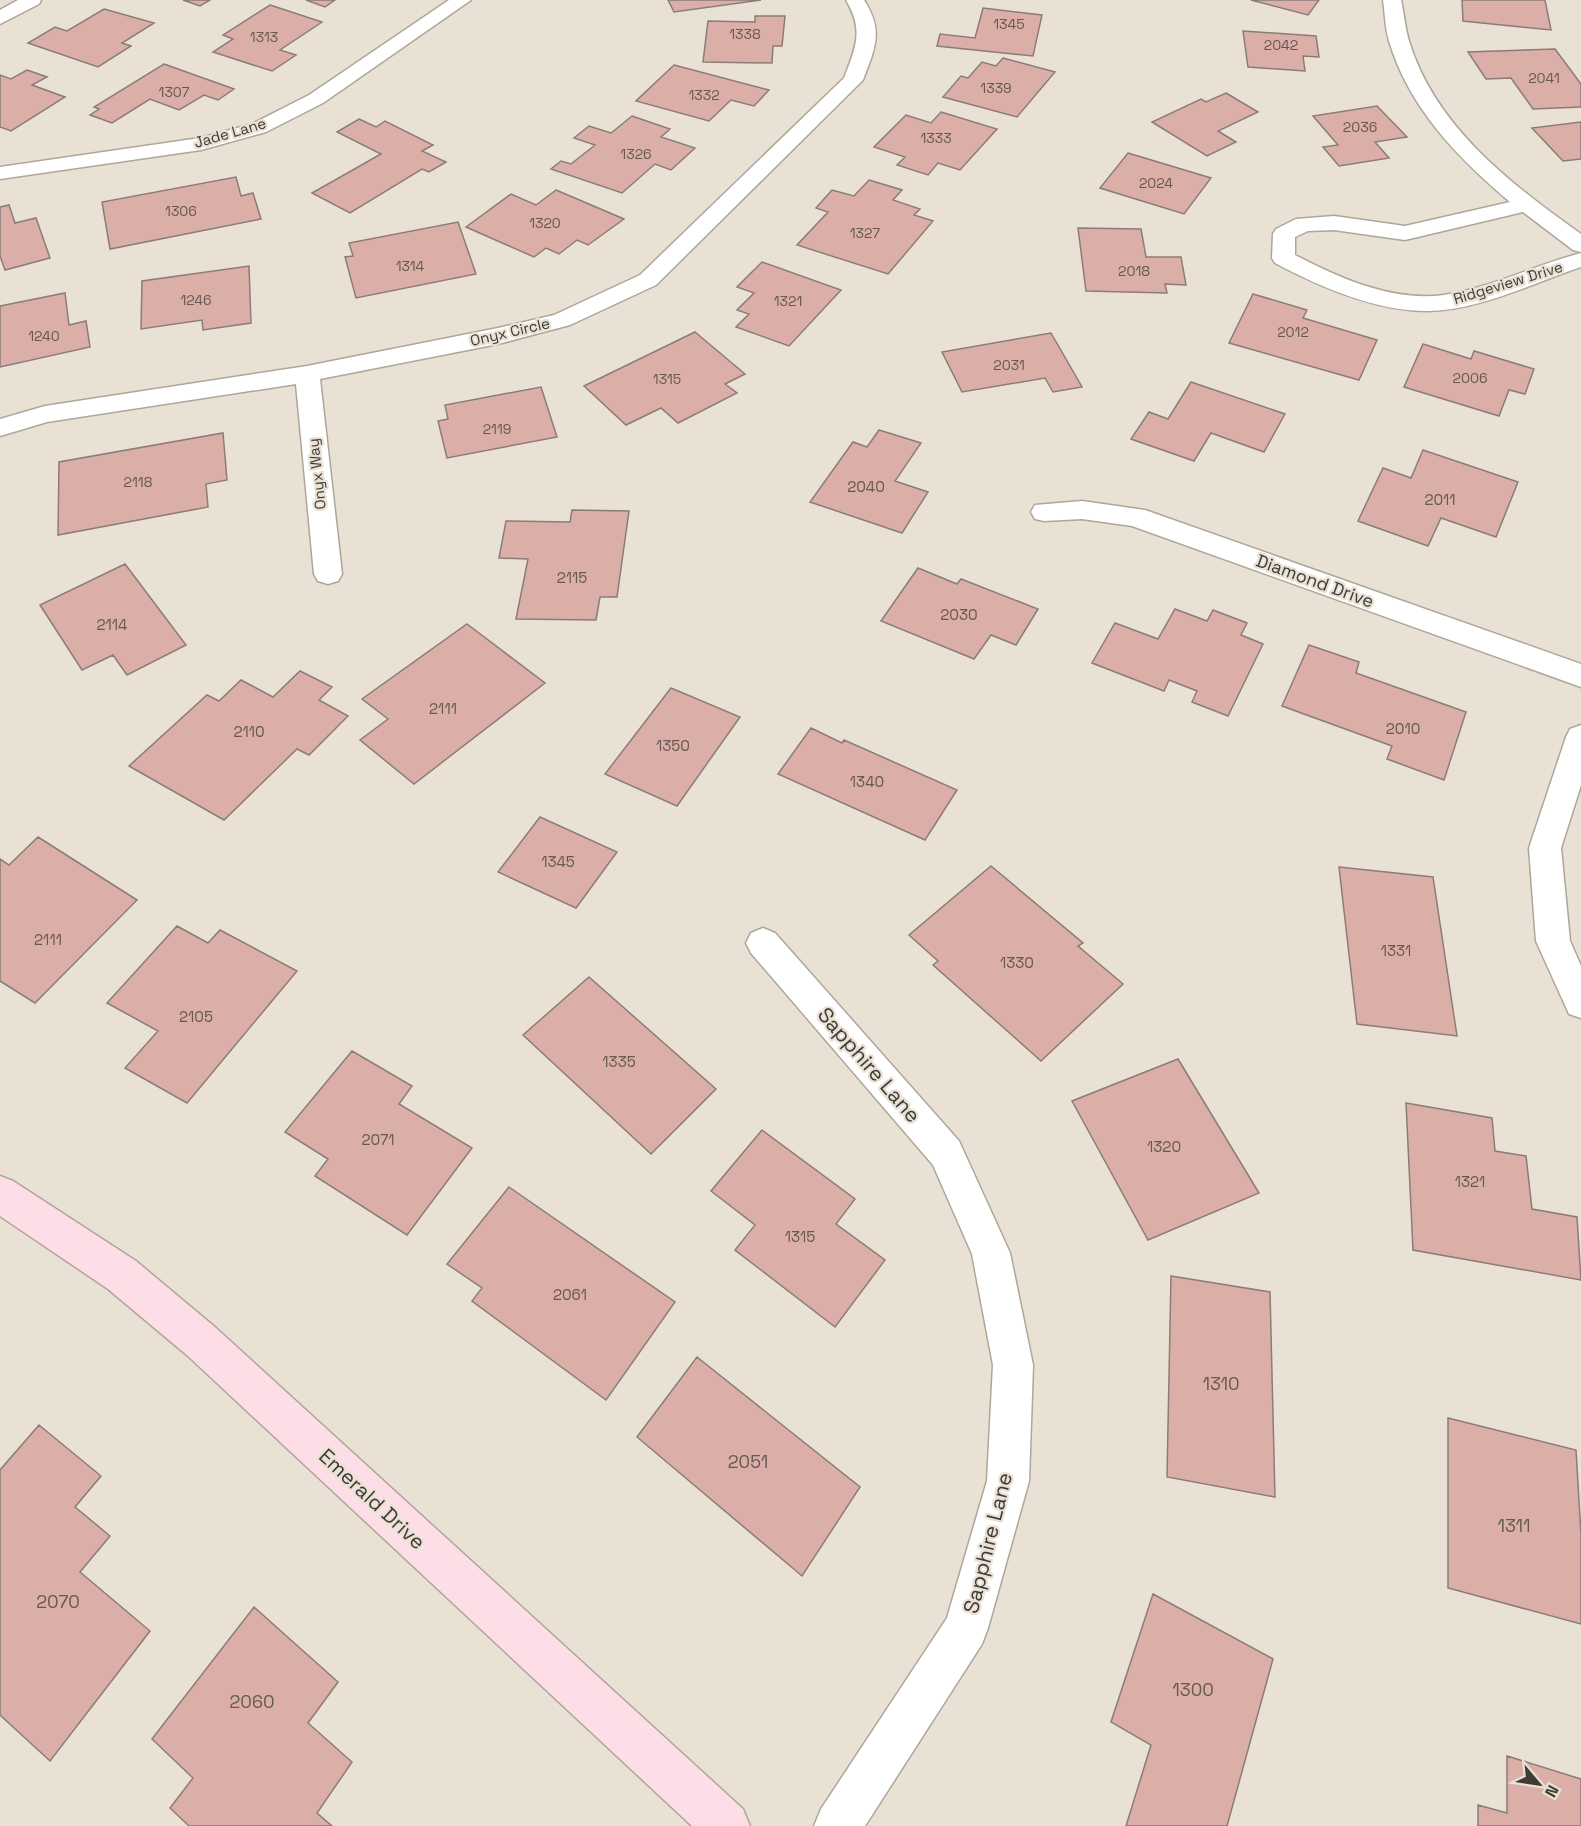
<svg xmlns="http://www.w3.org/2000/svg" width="1581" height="1826" font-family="'Space Grotesk',sans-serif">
<rect width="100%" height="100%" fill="#eae1d5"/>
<path fill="#dbafa7" stroke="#8b7c79" stroke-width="1.5" d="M183 0H210L200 6Z
M306 0H335L325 7Z
M668 0H761L674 12Z
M1251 0H1319L1308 15Z
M1462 0H1545L1551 30 1463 21Z
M270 5 322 22 280 50 296 55 272 71 213 52 233 39 223 35Z
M983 8 1042 15 1033 56 937 46 940 34 975 38Z
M104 9 154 23 122 43 131 46 98 67 28 43 55 27 67 31Z
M755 16H785L782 46H773L772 63 703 62 708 21 755 22Z
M1243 31 1316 36 1319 57 1303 56 1305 71 1248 67Z
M1555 49 1581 84V107L1533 109 1511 78 1486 79 1468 52Z
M1003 58 1055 72 1017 117 943 97 961 76 968 78 982 62 996 66Z
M164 64 234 89 218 100 204 95 179 110 150 99 112 123 90 115 99 109 94 107Z
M674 65 769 90 754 106 731 100 709 121 636 101Z
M27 70 47 77 32 85 65 97 11 131 0 127V75L11 79Z
M1226 93 1258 112 1218 131 1236 142 1207 156 1152 122 1201 99 1206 102Z
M1377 106 1407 137 1375 142 1389 158 1339 166 1323 147 1338 145 1313 116Z
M941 112 997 129 960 170 938 163 928 175 897 165 905 157 874 147 906 115 931 123Z
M632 116 670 129 661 137 695 148 671 170 655 164 622 193 551 169 561 161 571 164 595 145 574 138 589 126 611 133Z
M359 119 376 127 385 121 433 145 422 151 446 162 429 172 422 169 350 213 312 193 381 154 337 132Z
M1581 122V159L1563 161 1532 128Z
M1128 153 1211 178 1184 214 1100 188Z
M236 177 241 196 253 193 261 219 110 249 102 202Z
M869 180 902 190 893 200 920 209 914 215 933 221 888 274 797 245 828 212 816 208 832 190 854 196Z
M556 190 624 219 588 245 577 240 559 254 546 248 534 257 466 227 511 194 536 205Z
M9 205 15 223 36 218 50 258 5 270 0 256V207Z
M458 222 476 274 356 298 345 257 353 256 349 243Z
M1078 228 1141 229 1146 257H1181L1186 285 1165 284 1167 293 1086 291Z
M762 262 841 290 789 346 736 327 749 314 737 310 754 293 737 287Z
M249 266 251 323 203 330 202 320 141 329 142 281Z
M65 293 69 325 86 321 90 347 0 367V306Z
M1253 294 1307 310 1303 318 1377 340 1359 380 1229 343Z
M695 332 745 374 725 384 737 393 678 423 661 408 626 425 584 386Z
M1051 333 1082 387 1053 392 1045 378 962 392 942 352Z
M1423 344 1471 359 1474 351 1534 369 1525 394 1509 390 1499 416 1404 387Z
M1191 382 1285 414 1264 452 1211 433 1194 461 1131 439 1149 412 1168 419Z
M541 387 557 437 447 458 438 421 448 419 445 405Z
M879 430 921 443 895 481 928 492 902 533 810 502 853 442 867 447Z
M223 433 227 480 206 484 208 507 58 535 59 462Z
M1423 450 1518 482 1496 537 1441 518 1428 546 1358 521 1383 468 1411 478Z
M572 510 629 511 617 597H600L596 620 516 619 528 559 499 558 506 521 570 522Z
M125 564 186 645 127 675 113 655 82 670 40 605Z
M918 568 957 584 961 579 1038 609 1016 645 991 635 974 659 881 621Z
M1175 609 1207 621 1213 610 1247 623 1241 635 1263 644 1228 716 1192 702 1197 691 1169 680 1164 691 1092 663 1115 623 1158 639Z
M467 624 545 683 414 784 360 740 388 719 362 699Z
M1309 645 1359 662 1356 673 1466 712 1444 780 1387 759 1392 746 1282 706Z
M300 671 332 687 319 700 348 716 309 755 297 749 224 820 129 766 207 695 219 701 241 680 273 697Z
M671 688 740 717 677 806 605 774Z
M811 728 842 743 844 740 957 790 925 840 778 774Z
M540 817 617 852 576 908 498 872Z
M38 837 137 900 35 1003 0 981V859L9 865Z
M991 866 1083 943 1078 946 1123 984 1041 1061 933 965 938 961 909 935Z
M1339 867 1433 877 1457 1036 1357 1024Z
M177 926 208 943 220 930 297 971 187 1103 125 1068 158 1031 107 1003Z
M589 977 716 1089 651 1154 523 1035Z
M352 1051 412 1086 399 1104 472 1148 407 1235 315 1176 328 1159 285 1132Z
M1178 1059 1259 1193 1148 1240 1072 1101Z
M1406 1103 1492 1118 1495 1151 1526 1156 1532 1209 1577 1217 1581 1280 1413 1250Z
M762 1130 855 1199 836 1224 885 1260 835 1327 735 1250 755 1225 711 1191Z
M509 1187 675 1302 606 1400 472 1301 482 1288 447 1264Z
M1171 1276 1270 1292 1275 1497 1167 1477Z
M697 1357 860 1487 802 1576 637 1437Z
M1448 1418 1576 1450 1581 1534V1624L1448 1588Z
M39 1425 101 1476 75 1507 110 1536 80 1572 150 1631 50 1761 0 1715V1470Z
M1153 1594 1273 1659 1227 1826H1126L1151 1745 1111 1722Z
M254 1607 338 1682 308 1723 352 1762 317 1813 332 1826H189L170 1808 193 1778 152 1739Z
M1507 1756 1581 1779V1826H1478V1805L1507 1813Z"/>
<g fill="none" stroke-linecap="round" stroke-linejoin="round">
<g stroke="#aea69a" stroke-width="3">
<path id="street" d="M18 0H41L39 4 0 24V10Z
M449 0H471L323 103 266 132 201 150 0 179V167L200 138 252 124 309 95Z
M846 0H864C884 31 875 48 863 80L656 285 570 325 498 344 320 379 342 574 338 581 328 584 318 581 314 574 296 384 47 422 0 436V419L45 406 307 366 498 328 554 315 640 275 844 78C856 47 864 30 846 0Z
M1383 0H1401C1404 13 1405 28 1409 41 1435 127 1511 184 1581 234V252L1573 250 1523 212 1405 240 1334 230 1308 231 1295 237V255C1339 278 1393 302 1444 295 1491 288 1535 265 1581 253V267C1534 283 1476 311 1427 311 1375 311 1320 287 1275 263L1272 258 1273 234 1276 229 1296 219 1334 216 1405 226 1510 202C1458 158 1409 108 1389 41 1385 28 1385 13 1383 0Z
M1082 501 1145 510 1581 664V687L1132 526 1082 519 1044 521 1035 519 1031 512 1035 505Z
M1581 725V785L1561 848 1570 941 1581 966V1018L1569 1014 1536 941 1529 848 1566 737 1570 729Z
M763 928 775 933 959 1141 1010 1253 1033 1365 1029 1481 988 1628 982 1644 865 1826H814L821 1809 947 1618 987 1481 993 1365 972 1254 933 1165 751 953 746 943 751 933Z"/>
</g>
<g stroke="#aea69a" stroke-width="3">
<path id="secondary" d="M0 1176 13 1181 136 1261 216 1328 743 1809 750 1826H692L188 1356 108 1289 0 1216Z"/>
</g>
<use href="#street" fill="#fff" fill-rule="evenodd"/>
<use href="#secondary" fill="#fddee7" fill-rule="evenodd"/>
</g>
<g text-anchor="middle" stroke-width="4.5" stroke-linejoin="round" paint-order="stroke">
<g font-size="14" fill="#665852">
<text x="1009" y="29">1345</text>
<text x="745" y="39">1338</text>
<text x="264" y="42">1313</text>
<text x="1281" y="50">2042</text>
<text x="1544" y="83">2041</text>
<text x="996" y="93">1339</text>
<text x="174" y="97">1307</text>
<text x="704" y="100">1332</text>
<text x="1360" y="132">2036</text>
<text x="936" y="143">1333</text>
<text x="636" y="159">1326</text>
<text x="1156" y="188">2024</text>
<text x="181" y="216">1306</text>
<text x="545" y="228">1320</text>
<text x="865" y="238">1327</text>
<text x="410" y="271">1314</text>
<text x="1134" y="276">2018</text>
<text x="196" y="305">1246</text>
<text x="788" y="306">1321</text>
<text x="1293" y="337">2012</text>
<text x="44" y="341">1240</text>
<text x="1009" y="370">2031</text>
<text x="1470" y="383">2006</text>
<text x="667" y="384">1315</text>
<text x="497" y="434">2119</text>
<text x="138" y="487">2118</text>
</g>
<g font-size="15" fill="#3f3b36" stroke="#eae1d5">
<text transform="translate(230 133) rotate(-16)" y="5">Jade Lane</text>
<text transform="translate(1508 283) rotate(-17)" y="5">Ridgeview Drive</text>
<text transform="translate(510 332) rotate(-13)" y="5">Onyx Circle</text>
<text transform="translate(317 474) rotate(-96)" y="5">Onyx Way</text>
</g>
<g font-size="15" fill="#665852">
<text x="866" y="492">2040</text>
<text x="1440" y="505">2011</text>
<text x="572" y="583">2115</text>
<text x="959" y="620">2030</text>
<text x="112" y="630">2114</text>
<text x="443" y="714">2111</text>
<text x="1403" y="734">2010</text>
<text x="249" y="737">2110</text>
<text x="673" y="751">1350</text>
<text x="867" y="787">1340</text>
<text x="558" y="867">1345</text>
<text x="48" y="945">2111</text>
<text x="1396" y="956">1331</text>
<text x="1017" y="968">1330</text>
<text x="196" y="1022">2105</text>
<text x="619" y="1067">1335</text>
<text x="378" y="1145">2071</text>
<text x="1164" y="1152">1320</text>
<text x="1470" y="1187">1321</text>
<text x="800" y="1242">1315</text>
<text x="570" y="1300">2061</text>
</g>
<g font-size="18" fill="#3f3b36" stroke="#eae1d5">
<text transform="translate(1315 581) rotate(20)" y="6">Diamond Drive</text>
</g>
<g font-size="18" fill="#665852">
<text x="1221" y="1390">1310</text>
<text x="748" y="1468">2051</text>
<text x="1514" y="1532">1311</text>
<text x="58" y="1608">2070</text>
<text x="1193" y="1696">1300</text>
<text x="252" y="1708">2060</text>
</g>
<g font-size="21" fill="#3f3b36" stroke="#eae1d5">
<text transform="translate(869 1065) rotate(49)" y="7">Sapphire Lane</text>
<text transform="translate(372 1499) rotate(43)" y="7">Emerald Drive</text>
<text transform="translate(988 1543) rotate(-76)" y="7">Sapphire Lane</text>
</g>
</g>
<g transform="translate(1539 1784) rotate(119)" stroke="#eae1d5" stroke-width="4.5" paint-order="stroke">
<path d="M0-4.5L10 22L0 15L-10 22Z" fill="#3f3b36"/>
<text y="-9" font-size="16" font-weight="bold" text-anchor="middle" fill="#3f3b36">N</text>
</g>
</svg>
